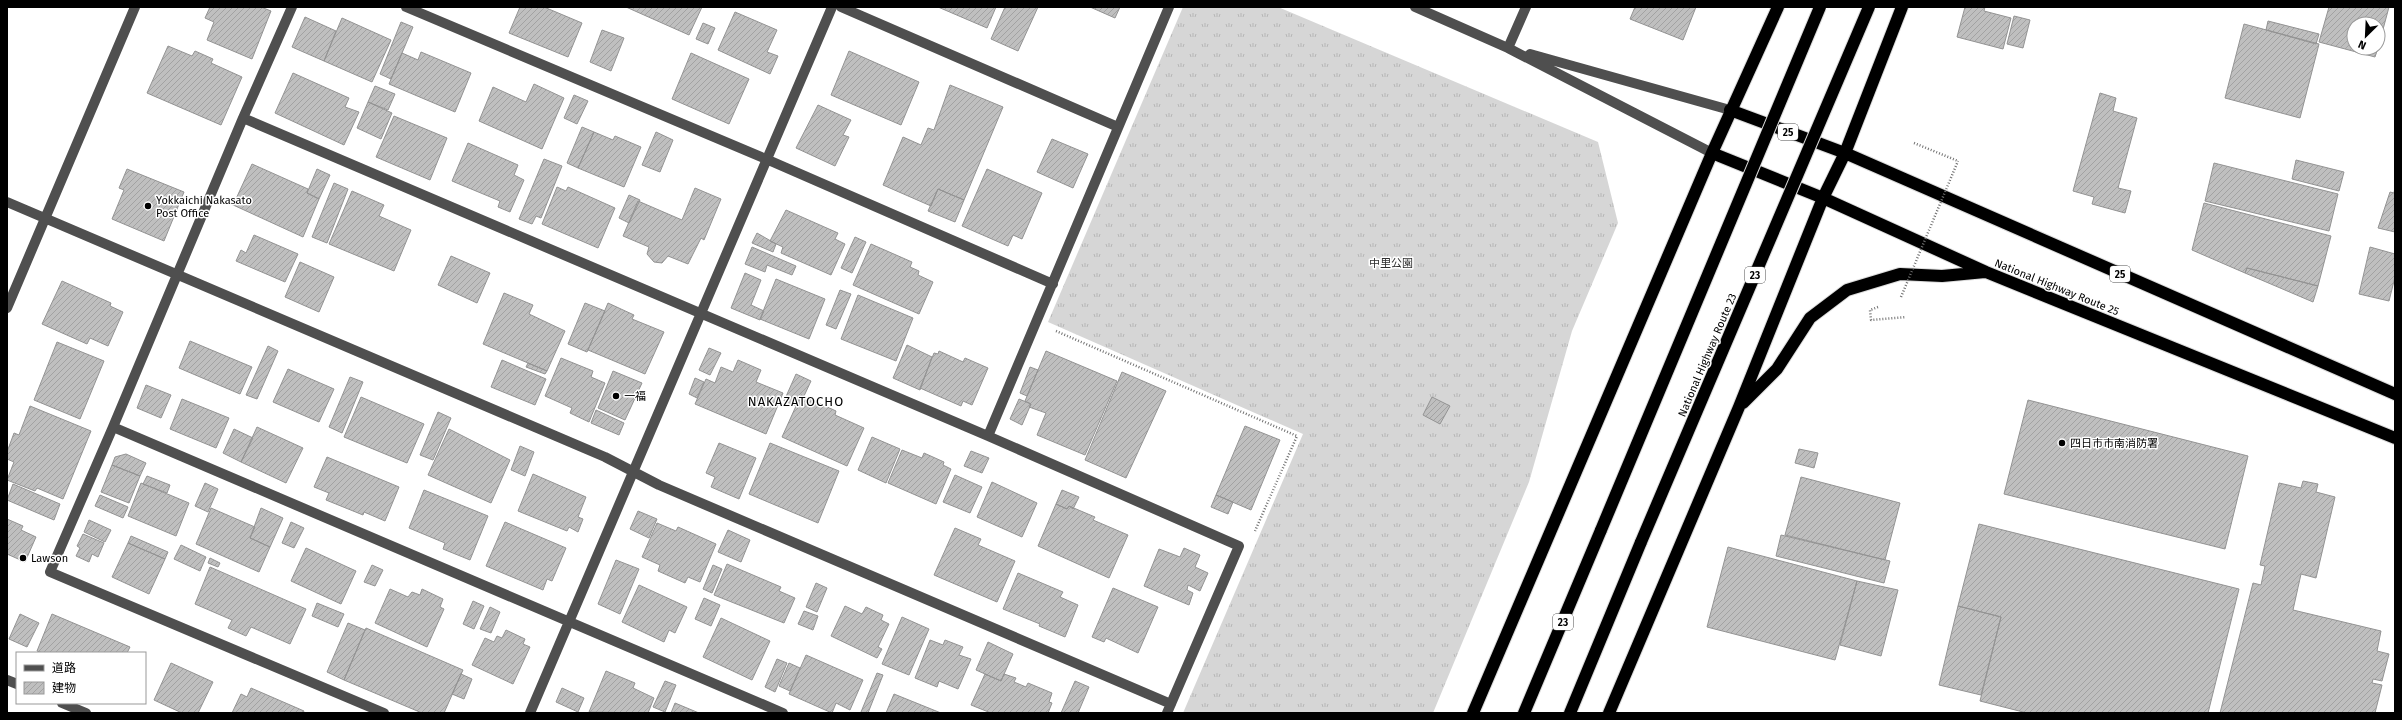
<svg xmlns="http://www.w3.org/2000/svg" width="2402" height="720" font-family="'Fira Sans','Noto Sans JP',sans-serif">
<defs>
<pattern id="grass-tufts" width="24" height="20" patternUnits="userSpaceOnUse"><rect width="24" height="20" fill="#d6d6d6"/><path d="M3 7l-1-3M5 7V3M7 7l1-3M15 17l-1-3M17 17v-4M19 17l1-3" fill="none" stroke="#b6b6b6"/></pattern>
<pattern id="building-hatch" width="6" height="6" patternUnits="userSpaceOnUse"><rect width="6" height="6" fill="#bfbfbf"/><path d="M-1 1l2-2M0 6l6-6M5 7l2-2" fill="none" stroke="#a2a2a2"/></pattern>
</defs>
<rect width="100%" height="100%" fill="#fff"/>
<path fill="url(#grass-tufts)" d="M1183 7H1278L1598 142 1618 223 1572 331 1529 482 1433 713H1183L1303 434 1048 322Z"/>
<path fill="url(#building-hatch)" stroke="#939393" d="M210 7H261L271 11 252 59 207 40 214 22 205 18Z
M520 7H544L582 23 568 57 509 33Z
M626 7H702L689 35Z
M938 7H996L987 28Z
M1005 7H1038L1018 51 991 39Z
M1090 7H1120L1115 18Z
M1635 7H1696L1683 40 1630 19Z
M1965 7H1985L1984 11 2011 18 2003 49 1957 37Z
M2329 7H2389L2378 48V24H2354V48H2378L2375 57 2319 42Z
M735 12 777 30 767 52 778 56 770 74 718 50Z
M2014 16 2030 20 2023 48 2007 44Z
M305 17 336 31 324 61 292 47Z
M342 18 391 40 372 82 324 61Z
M2268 21 2319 34 2316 44 2266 30Z
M401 22 413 27 391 79 380 74Z
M703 23 715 28 708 44 696 39Z
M2244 24 2319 44 2300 118 2225 98Z
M602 30 624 38 611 71 590 62Z
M168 46 192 56 195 51 213 59 211 63 242 77 221 125 147 93Z
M849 51 919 82 901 125 831 95Z
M421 52 471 73 455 112 389 84 402 53 418 60Z
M691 53 749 79 729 124 672 99Z
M293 73 349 98 345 107 359 112 344 145 275 113Z
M534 84 564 98 542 149 479 121 493 87 526 102Z
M950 85 1003 107 964 200 938 189 931 206 883 185 903 137 921 145 928 128 934 130Z
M375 86 395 94 388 110 368 102Z
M2100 93 2116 98 2113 111 2137 118 2118 188 2131 191 2125 213 2092 204 2094 197 2073 191Z
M574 95 588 101 577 124 564 118Z
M368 102 392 113 381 139 357 128Z
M818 105 851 120 843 135 849 137 835 166 796 148Z
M394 116 447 138 430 180 376 157Z
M582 127 594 132 578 168 567 163Z
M594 132 613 140 615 136 641 147 624 187 578 168Z
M656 132 673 140 660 172 642 165Z
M1052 139 1088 154 1073 188 1037 172Z
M468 143 518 165 514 175 524 180 510 212 498 207 500 201 452 181Z
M544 159 562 166 541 218 536 216 532 224 519 219Z
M2296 160 2344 172 2339 191 2292 179Z
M2214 163 2338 194 2329 231 2205 201Z
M252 164 308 189 307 193 319 199 303 237 231 204 233 200 235 201Z
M127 169 184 192 164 241 112 219 124 190 119 188Z
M317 169 330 175 319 199 307 193Z
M987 169 1042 193 1022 239 1013 235 1008 246 962 226Z
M334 183 348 189 327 243 312 237Z
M557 187 566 191 568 187 615 208 598 248 542 224Z
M2395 187V232L2378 228 2390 192 2394 193Z
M695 188 721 199 704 240 701 238 688 264 668 256 662 263 654 262 647 254 649 247 623 236 638 201 682 220Z
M938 189 964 200 955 222 928 211Z
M352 191 384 205 379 216 411 230 394 271 329 244Z
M629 195 640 200 629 223 619 218Z
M2204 203 2331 236 2318 286 2247 268 2245 273 2192 250Z
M786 210 838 233 835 239 845 244 831 275 781 253 783 247 770 241Z
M757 233 776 244 773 252 752 243Z
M254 235 298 254 285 282 236 261 241 250 246 253Z
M855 237 866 242 852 273 841 268Z
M871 244 912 262 910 267 919 271 918 275 933 282 919 314 853 285Z
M752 247 796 266 792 275 767 265 765 272 745 264Z
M2370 247 2395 254V277L2389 301 2359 294Z
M451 256 490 273 477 303 438 285Z
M300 262 334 277 319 312 285 297Z
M2247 268 2318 286 2313 302 2245 273Z
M745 273 761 280 751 305 764 311 760 320 731 308Z
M776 279 825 299 809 339 760 319Z
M62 281 111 303 110 306 123 312 108 346 90 338 87 344 42 324Z
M840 290 851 294 836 329 826 325Z
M504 293 533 305 529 314 565 331 547 371 483 344Z
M858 295 913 318 896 361 841 339Z
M585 303 605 311 587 352 568 344Z
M608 303 634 315 632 319 664 332 645 374 588 350Z
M190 341 252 367 240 394 179 368Z
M57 342 104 361 80 419 34 400Z
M907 345 932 357 920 390 893 378Z
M268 346 278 351 257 399 246 395Z
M709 348 721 353 710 375 699 370Z
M939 351 963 362 965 358 988 368 972 405 963 401 961 406 920 388 934 353 938 354Z
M1046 351 1117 381 1085 455 1037 435 1046 413 1029 407 1031 404 1025 401Z
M561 358 593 371 591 377 605 383 589 422 570 413 572 408 545 396Z
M502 360 546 379 535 405 491 387Z
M738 360 761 370 756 382 783 393 766 434 695 404 706 379 715 383 721 367 733 372Z
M528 363 547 371 545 374 526 367Z
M1030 367 1038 370 1027 396 1020 393Z
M288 369 334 389 319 422 273 402Z
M613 371 642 383 625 420 598 408Z
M1122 372 1166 391 1126 478 1085 460Z
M796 374 811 381 804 396 801 395 796 406 784 401Z
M350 377 363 382 342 433 329 427Z
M695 378 704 382 697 398 689 394Z
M146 385 171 395 161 418 137 408Z
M801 395 836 411 835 415 864 428 847 466 782 437Z
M361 397 424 424 407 463 344 437Z
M1432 397 1450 406 1440 424 1423 415Z
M182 399 229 418 216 448 170 429Z
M1019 399 1031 404 1022 425 1010 419Z
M2028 400 2248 456 2225 549 2004 494Z
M30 406 91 431 63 499 37 488 35 491 7 480 14 462 7 459V452L14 433 19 435Z
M596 410 624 423 619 435 591 423Z
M438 412 451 418 433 460 420 455Z
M1245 426 1280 440 1251 510 1216 495Z
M257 427 303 448 286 483 241 462Z
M234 429 253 438 241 462 223 453Z
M449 429 510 460 491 503 428 475Z
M872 437 900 449 886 483 858 470Z
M719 443 756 458 739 499 711 487 715 477 706 473Z
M770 443 839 471 818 523 749 494Z
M520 446 534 452 525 476 511 470Z
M1799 449 1818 453 1814 468 1795 463Z
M902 450 922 458 924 453 944 462 943 465 951 469 936 504 888 483Z
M971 451 989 458 982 473 964 466Z
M126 454 146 463 140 476 112 465 115 457Z
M327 457 399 487 385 521 364 512 363 515 326 500 329 493 314 487Z
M112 465 140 476 129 503 101 492Z
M533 474 586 497 578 517 583 519 578 532 569 527 567 531 518 511Z
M955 475 982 487 970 513 943 502Z
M147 476 170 485 167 493 143 484Z
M1801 477 1900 503 1885 560 1785 535Z
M2303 481 2318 484 2316 492 2335 497 2316 578 2301 574 2293 610 2381 631 2377 651 2389 654 2382 681 2373 679 2372 683 2382 685 2375 713H2220L2253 583 2261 585 2265 566 2260 565 2279 483 2301 488Z
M992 482 1037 503 1022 537 977 517Z
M141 483 189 503 176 536 128 516Z
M205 483 218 489 208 512 195 506Z
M13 484 60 504 54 520 7 500Z
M424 490 488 516 470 560 443 549 445 543 409 528Z
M1062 490 1079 497 1073 509 1069 506 1067 509 1056 504Z
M100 495 128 507 123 518 95 506Z
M1216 495 1233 502 1228 514 1211 507Z
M1056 504 1067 509 1069 506 1095 517 1093 520 1128 535 1109 578 1038 546Z
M211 508 255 527 250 538 270 547 259 572 196 544Z
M261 508 283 518 270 547 250 538Z
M638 511 657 519 649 538 630 529Z
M7 519 23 526 21 530 36 537 25 562 7 554Z
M89 520 111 530 105 542 84 532Z
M291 522 304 528 294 548 282 543Z
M505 522 566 548 552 581 547 579 543 590 486 566Z
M657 523 676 531 678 527 716 544 700 582 688 577 685 583 658 571 660 565 642 557Z
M1979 524 2239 589 2208 713H2027L1980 701 2001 617 1958 606Z
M955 528 981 539 978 545 1015 561 997 602 934 575Z
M728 530 750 540 741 562 718 552Z
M83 534 104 543 98 557 92 554 89 562 76 556 80 548 77 546Z
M1781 535 1890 561 1884 583 1776 556Z
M131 536 168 552 165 559 128 543Z
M128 543 165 559 149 594 112 577Z
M181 545 206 557 200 571 174 559Z
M1728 547 1857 581 1835 660 1707 627Z
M306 548 356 571 341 604 291 581Z
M1184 548 1200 555 1195 567 1208 573 1200 591 1188 585 1187 590 1193 593 1189 605 1144 586 1159 549 1180 557Z
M210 558 220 563 218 567 208 563Z
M616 560 639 569 620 614 598 604Z
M727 564 781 587 779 591 795 598 784 623 714 595Z
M372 565 383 570 375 586 364 582Z
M713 565 722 569 712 593 703 589Z
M210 567 306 609 290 644 251 627 246 636 228 628 232 620 195 604Z
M1018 573 1063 592 1060 597 1078 605 1065 637 1039 626 1040 624 1003 609Z
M1857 581 1898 590 1881 656 1840 645Z
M816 583 827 588 817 612 806 607Z
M639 585 687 607 675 633 669 630 664 642 622 622Z
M1113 588 1158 607 1138 653 1106 638 1104 642 1092 637Z
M390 589 408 597 412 592 420 595 422 589 443 599 440 607 444 609 427 647 375 623Z
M704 598 720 605 711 626 695 619Z
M473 601 484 606 474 629 463 624Z
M317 603 344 614 338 627 312 616Z
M845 606 862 614 866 607 883 615 881 620 889 624 878 647 882 649 877 658 831 636Z
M1958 606 2001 617 1981 695 1939 685Z
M490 607 500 612 491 633 480 629Z
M804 611 818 616 813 630 798 624Z
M20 614 39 623 27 647 9 639Z
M52 614 130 647 127 653H43L37 651Z
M902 617 929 629 909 675 882 664Z
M721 618 770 641 752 680 703 657Z
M348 623 365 630 344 680 327 672Z
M366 628 463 670 444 713H422L344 680Z
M506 630 525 639 523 644 530 647 513 684 472 665 485 638 494 642 497 636 502 638Z
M930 640 943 645 945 640 963 647 959 655 971 659 958 689 939 681 937 687 915 678Z
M988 642 1013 654 1001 681 976 670Z
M806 655 863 680 850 710 836 703 832 713 789 694Z
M777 659 787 663 775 692 765 687Z
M171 663 213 682 198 713H182L154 700Z
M789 663 800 668 790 691 779 686Z
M606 671 635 683 633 688 654 698 648 713 589 712Z
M877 673 883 675 868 713H863L861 712Z
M461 674 472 679 464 699 452 694Z
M985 674 1001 681 1004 674 1016 678 1014 682 1026 687 1028 683 1052 693 1049 702 1052 703 1048 713H991L971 705Z
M665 681 676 685 665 712 653 707Z
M1075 681 1089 687 1078 713H1061Z
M251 688 304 711 303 713H232L241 694 247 697Z
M562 688 584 698 578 712 556 702Z
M894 694 941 713H886Z
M675 703 699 713H671Z"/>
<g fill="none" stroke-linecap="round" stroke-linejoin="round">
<g stroke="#dbdbdb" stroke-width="14">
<path id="highway" d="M1730 110 1845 153 2395 394
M1712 153 1823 198 1986 272 2395 438
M1743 403 1777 369 1810 318 1847 290 1900 274 1942 276 1985 272
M1473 713 1712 153 1778 7
M1524 713 1601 530
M1570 713 1641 542
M1609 713 1739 407 1823 198 1845 153 1902 7"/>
</g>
<path stroke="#717171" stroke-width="2.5" stroke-dasharray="1 2" stroke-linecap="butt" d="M1914 143 1958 161
M1878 307 1870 310 1871 320 1906 317
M1056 331 1297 436 1255 531"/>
<path stroke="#4f4f4f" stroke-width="10" d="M406 7 766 159 1053 284
M841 7 1118 127
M1415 7 1508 48 1712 153
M1508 48 1526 7
M1530 54 1730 110
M243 118 292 7
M7 202 605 457 659 485 1171 704
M7 308 135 7
M113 427 50 572 384 713
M988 436 1169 7
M7 680 17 684
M62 703 86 713
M530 713 832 7
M783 713 113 427 243 118 988 436 1239 546 1167 713"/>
<use href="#highway" stroke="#000" stroke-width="12"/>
<g stroke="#dbdbdb" stroke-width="14" stroke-linecap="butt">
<path id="highway-bridge" d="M1601 530 1820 7
M1641 542 1869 7"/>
</g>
<path stroke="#717171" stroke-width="2.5" stroke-dasharray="1 2" stroke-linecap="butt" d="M1901 297 1958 161"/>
<use href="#highway-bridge" stroke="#000" stroke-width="12"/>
</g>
<g fill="#000" stroke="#fff" stroke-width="1.5">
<circle cx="148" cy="206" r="4"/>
<circle cx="616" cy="396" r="4"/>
<circle cx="2062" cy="443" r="4"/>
<circle cx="23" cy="558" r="4"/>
</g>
<g text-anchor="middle" stroke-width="3" stroke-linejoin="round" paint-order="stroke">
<g fill="#fff" stroke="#4c4c4c" stroke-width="1">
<rect x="1778" y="124" width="20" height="16" rx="3"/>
<rect x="2110" y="266" width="20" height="16" rx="3"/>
<rect x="1745" y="267" width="20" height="16" rx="3"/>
<rect x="1553" y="614" width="20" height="16" rx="3"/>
</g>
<g font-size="10" font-weight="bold" fill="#000">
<text x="1788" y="136">25</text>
<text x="2120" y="278">25</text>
<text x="1755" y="279">23</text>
<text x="1563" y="626">23</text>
</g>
<g font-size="11" fill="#000" stroke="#fff" text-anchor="start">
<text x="156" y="204">Yokkaichi Nakasato<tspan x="156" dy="13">Post Office</tspan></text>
<text x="624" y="400">一福</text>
<text x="2070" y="447">四日市市南消防署</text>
<text x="31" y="562">Lawson</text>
</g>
<g font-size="11" fill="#2d2d2d" stroke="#fff">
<text x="1391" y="267">中里公園</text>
</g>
<g font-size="11" fill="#000" stroke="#fff">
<text transform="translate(2057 287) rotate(22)" y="4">National Highway Route 25</text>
<text transform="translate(1707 355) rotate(-67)" y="4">National Highway Route 23</text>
</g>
<g font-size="13" letter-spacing="1" fill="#000" stroke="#fff">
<text x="796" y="406">NAKAZATOCHO</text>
</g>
</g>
<rect width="2402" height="720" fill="none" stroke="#000000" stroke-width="16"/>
<rect x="16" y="652" width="130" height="52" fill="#ffffff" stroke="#999999"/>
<rect x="24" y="665" width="20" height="6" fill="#4f4f4f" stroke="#999999"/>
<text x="52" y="672" font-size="12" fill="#000000">道路</text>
<rect x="24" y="682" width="20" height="12" fill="url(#building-hatch)" stroke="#999999"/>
<text x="52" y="692" font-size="12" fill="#000000">建物</text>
<g transform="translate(2366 36) rotate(204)"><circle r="19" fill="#ffffff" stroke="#999999"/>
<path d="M0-3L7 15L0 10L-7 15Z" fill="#000000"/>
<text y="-6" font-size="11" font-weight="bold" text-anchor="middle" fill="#000000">N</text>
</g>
</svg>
